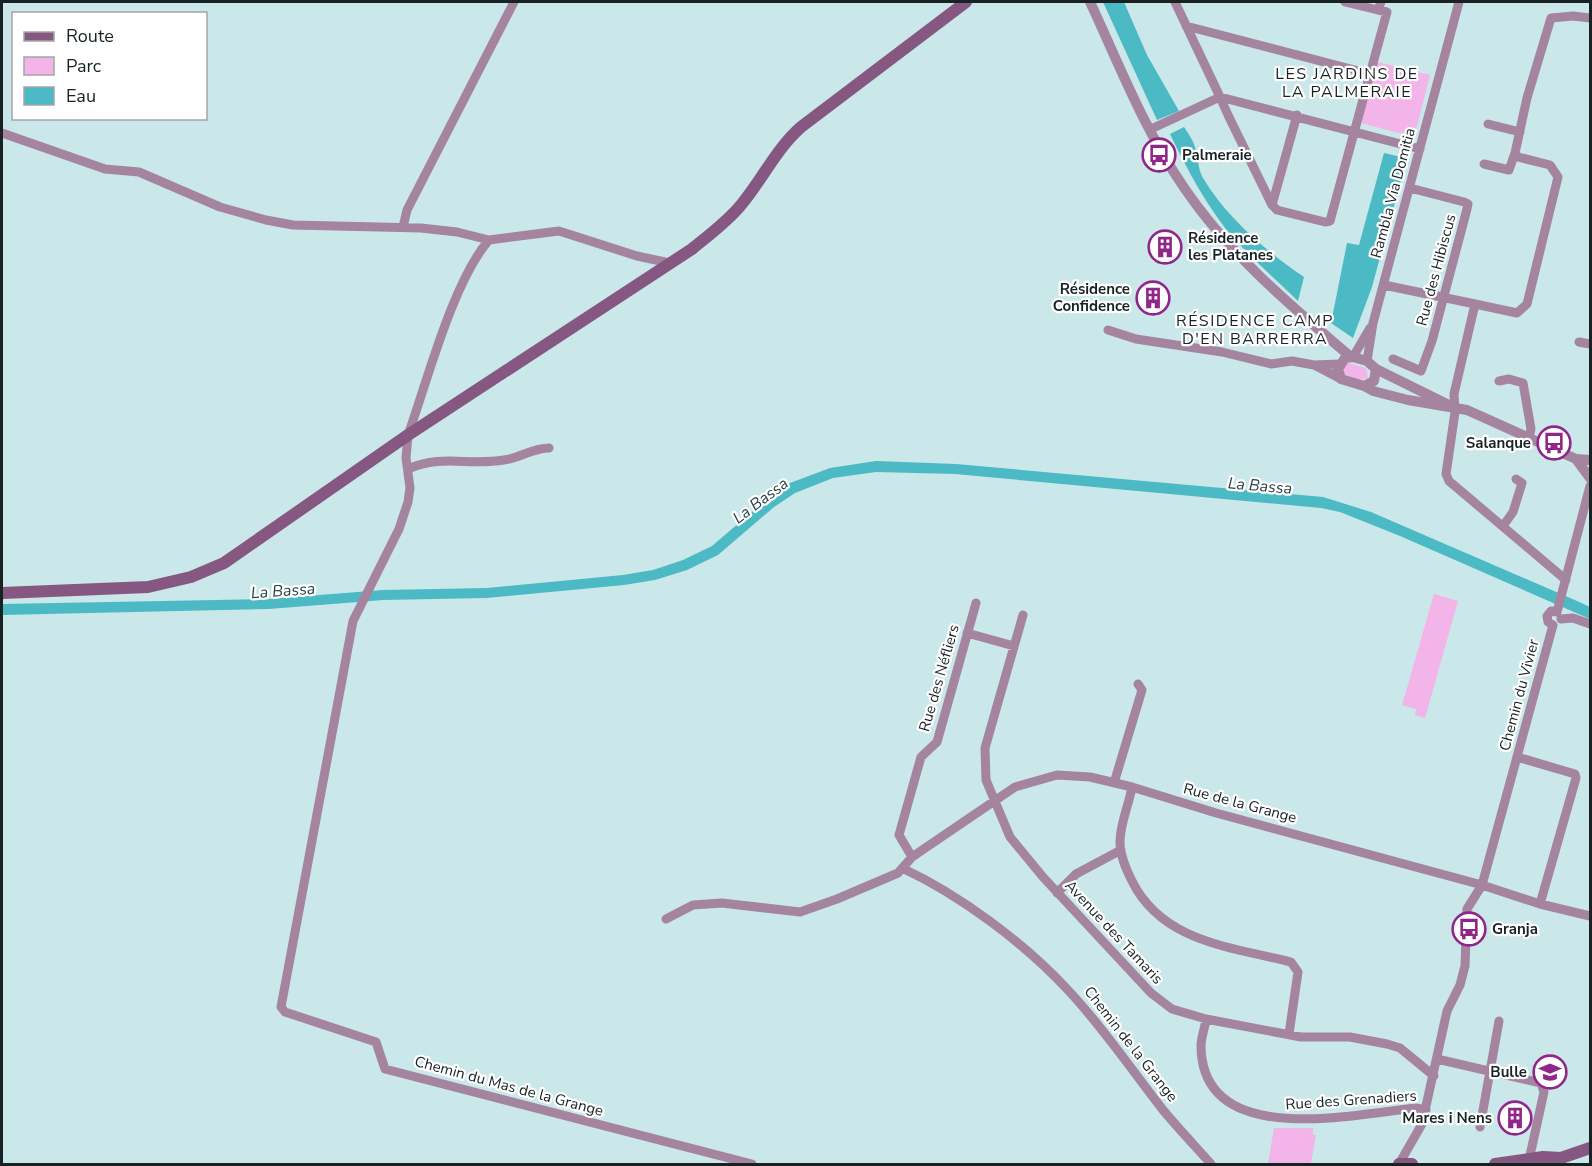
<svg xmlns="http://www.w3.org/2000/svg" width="1592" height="1166" font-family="'Nunito Sans',sans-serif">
<rect width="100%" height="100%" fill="#cae7e9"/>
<path fill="#f2b4e9" d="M1377 62 1430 75 1413 142 1405 141 1406 135 1361 123Z
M1348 363 1366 368 1368 378 1359 380 1344 374V366Z
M1434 594 1458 601 1425 718 1415 715 1416 709 1402 705Z
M1274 1128H1313V1135H1316L1311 1164H1268Z"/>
<path fill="#4bbac5" d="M1103 2H1124L1147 55 1179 111 1157 120Z
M1184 127C1188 133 1193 140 1195 147 1199 158 1197 167 1203 178 1226 217 1267 252 1304 277L1298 301C1277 281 1255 261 1235 240 1208 209 1188 171 1170 134Z
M1384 153 1401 157 1404 169 1372 287 1353 338 1331 323 1347 243 1359 245Z
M876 461 956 464 1323 497 1371 512 1577 601 1590 607V619L1400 536 1340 512 1321 508 955 474 876 472 833 478 795 493 774 507 718 555 687 570 655 580 624 585 487 598 383 600 269 609 2 615V604L268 599 383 590 487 588 623 575 653 570 683 560 712 546 767 499 790 483 830 468Z"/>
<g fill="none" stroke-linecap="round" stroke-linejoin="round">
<path stroke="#a584a0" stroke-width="9" d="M1175 2 1220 97 1228 115 1272 205 1277 210 1325 222 1330 221 1370 74 1186 26
M1345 2 1378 10
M1370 74 1387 12 1378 10 1381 2
M1488 124 1520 132
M1151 129 1220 97 1420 149
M2 133 105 169 139 172 220 207 266 220 293 225 421 228 457 232 489 240
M1484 164 1509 170 1515 153
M1272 205 1297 115
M403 227 407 210 514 2
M670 263 637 256 559 231 489 240C453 281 427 382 408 435L406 458 410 488 408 502 399 529 353 621 281 1007 285 1012 376 1042 385 1069 752 1164
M1384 285 1475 304
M1108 330 1136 339 1222 352 1271 364 1292 361 1314 365 1339 364
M1579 342 1590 344
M1353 357 1370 328
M1393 359 1421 371 1432 341 1467 209 1468 204 1464 202 1410 188
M1367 361 1373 323 1459 2
M1316 366 1341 379
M1499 381 1509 379 1523 383 1531 429 1529 437
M408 469C442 454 468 466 504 460 520 458 533 448 549 448
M1503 526 1513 512 1522 483 1516 479
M1566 580 1449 481 1446 474 1455 412 1454 394 1475 304 1517 313 1527 304 1558 177 1550 165 1518 157 1515 153 1527 98 1551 18 1573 16 1590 18
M1557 612 1590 486
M1023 615 985 748 986 780 1010 837 1043 877 1151 993 1172 1009 1206 1019 1301 1037H1350L1387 1044 1400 1048 1434 1076
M1561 619 1573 618 1590 624
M1553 625 1548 622 1547 616 1551 611 1557 612
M967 633 1014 646
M1517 757 1575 774 1576 778 1540 904
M1114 783 1142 690 1138 684
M1132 787C1129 805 1120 823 1120 842 1120 856 1126 869 1132 881 1162 942 1231 947 1291 962L1298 972 1289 1034
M912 857 899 835 921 757 937 742 976 603
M902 868C960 895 1023 942 1067 989 1102 1026 1131 1069 1163 1110 1178 1128 1195 1146 1211 1164
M1057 893 1076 874 1121 850
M666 919 693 905 722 903 800 912 837 899 898 873 912 857 1015 787 1057 775 1090 777 1132 787 1216 813 1482 885 1540 904 1590 916
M1206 1019C1205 1028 1201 1037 1201 1046 1202 1150 1354 1114 1416 1108L1426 1110
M1437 1059 1541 1083 1544 1092 1529 1160
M1480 1127 1499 1021
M1399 1164 1422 1124 1447 1011 1460 985 1465 966 1467 909 1482 885 1553 625"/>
<path stroke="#a584a0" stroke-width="10" d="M1090 2C1119 64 1145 132 1185 189 1230 255 1291 306 1351 357
M1376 369 1374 381 1364 386 1341 379 1338 369 1345 358 1353 357 1367 361 1376 369 1455 408
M1364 386 1373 391 1408 400 1467 410 1576 459 1590 460
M1576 459 1590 478"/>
<path stroke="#865780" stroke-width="12" d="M2 593 148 587 191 577 224 563 408 435 692 249C709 235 727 222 741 205 762 180 776 149 801 127L966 2
M1399 1164H1412
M1495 1164 1543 1157 1561 1158 1590 1148"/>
</g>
<defs>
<g id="bus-ring" transform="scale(1.725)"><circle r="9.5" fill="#fff" stroke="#912689" stroke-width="1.5"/><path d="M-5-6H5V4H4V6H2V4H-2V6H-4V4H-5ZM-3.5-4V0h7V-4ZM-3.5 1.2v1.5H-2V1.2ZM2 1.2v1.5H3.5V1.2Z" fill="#912689"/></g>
<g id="building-ring" transform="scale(1.725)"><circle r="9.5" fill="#fff" stroke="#912689" stroke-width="1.5"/><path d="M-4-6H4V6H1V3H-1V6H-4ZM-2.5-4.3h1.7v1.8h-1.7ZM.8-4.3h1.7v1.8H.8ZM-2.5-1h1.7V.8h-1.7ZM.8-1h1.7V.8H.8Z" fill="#912689"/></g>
<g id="school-ring" transform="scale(1.725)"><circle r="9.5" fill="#fff" stroke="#912689" stroke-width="1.5"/><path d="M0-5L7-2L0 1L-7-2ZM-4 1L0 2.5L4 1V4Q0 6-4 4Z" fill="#912689"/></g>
</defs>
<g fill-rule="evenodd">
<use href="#bus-ring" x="1159" y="155"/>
<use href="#building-ring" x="1165" y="247"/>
<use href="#building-ring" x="1153" y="298"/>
<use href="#bus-ring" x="1554" y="443"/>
<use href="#bus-ring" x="1469" y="929"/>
<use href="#school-ring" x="1550" y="1072"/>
<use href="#building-ring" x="1515" y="1118"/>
</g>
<g text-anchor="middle" stroke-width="4.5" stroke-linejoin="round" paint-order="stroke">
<g font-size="15" font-weight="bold" fill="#182223" stroke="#fff" text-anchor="end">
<text x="1182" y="160" text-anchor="start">Palmeraie</text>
<text x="1188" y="243" text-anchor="start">Résidence<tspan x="1188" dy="17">les Platanes</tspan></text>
<text x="1130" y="294">Résidence<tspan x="1130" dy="17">Confidence</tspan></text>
<text x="1531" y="448">Salanque</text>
<text x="1492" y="934" text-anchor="start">Granja</text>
<text x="1527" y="1077">Bulle</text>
<text x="1492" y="1123">Mares i Nens</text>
</g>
<g font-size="15" fill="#182223" stroke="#fff">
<text transform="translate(1393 193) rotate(-75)" y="5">Rambla Via Domitia</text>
<text transform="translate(1436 270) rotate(-75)" y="5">Rue des Hibiscus</text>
<text transform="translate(939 678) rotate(-74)" y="5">Rue des Néfliers</text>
<text transform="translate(1519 695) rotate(-75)" y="5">Chemin du Vivier</text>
<text transform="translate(1240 803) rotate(15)" y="5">Rue de la Grange</text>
<text transform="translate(1114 932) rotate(47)" y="5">Avenue des Tamaris</text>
<text transform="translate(1131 1044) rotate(52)" y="5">Chemin de la Grange</text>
<text transform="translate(509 1086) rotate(15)" y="5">Chemin du Mas de la Grange</text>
<text transform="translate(1351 1100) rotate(-4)" y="5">Rue des Grenadiers</text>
</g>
<g font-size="16" letter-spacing="1.5" fill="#182223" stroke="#fff">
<text x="1347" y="79">LES JARDINS DE<tspan x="1347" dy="18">LA PALMERAIE</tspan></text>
<text x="1255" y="326">RÉSIDENCE CAMP<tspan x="1255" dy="18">D'EN BARRERRA</tspan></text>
</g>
<g font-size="16" font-style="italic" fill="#274043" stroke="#fff">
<text transform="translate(1260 485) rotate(5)" y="6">La Bassa</text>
<text transform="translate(760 500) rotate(-37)" y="6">La Bassa</text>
<text transform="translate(283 590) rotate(-4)" y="6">La Bassa</text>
</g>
</g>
<rect width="1592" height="1166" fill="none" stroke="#182223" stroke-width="6"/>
<rect x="12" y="12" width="195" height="108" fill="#ffffff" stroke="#a3a7a7" stroke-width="1.5"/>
<rect x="24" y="32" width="30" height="9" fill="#865780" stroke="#a3a7a7" stroke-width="1.5"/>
<text x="66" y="42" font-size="18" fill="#182223">Route</text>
<rect x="24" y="57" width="30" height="18" fill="#f2b4e9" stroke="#a3a7a7" stroke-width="1.5"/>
<text x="66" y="72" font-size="18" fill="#182223">Parc</text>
<rect x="24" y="87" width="30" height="18" fill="#4bbac5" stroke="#a3a7a7" stroke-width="1.5"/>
<text x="66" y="102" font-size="18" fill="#182223">Eau</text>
</svg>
